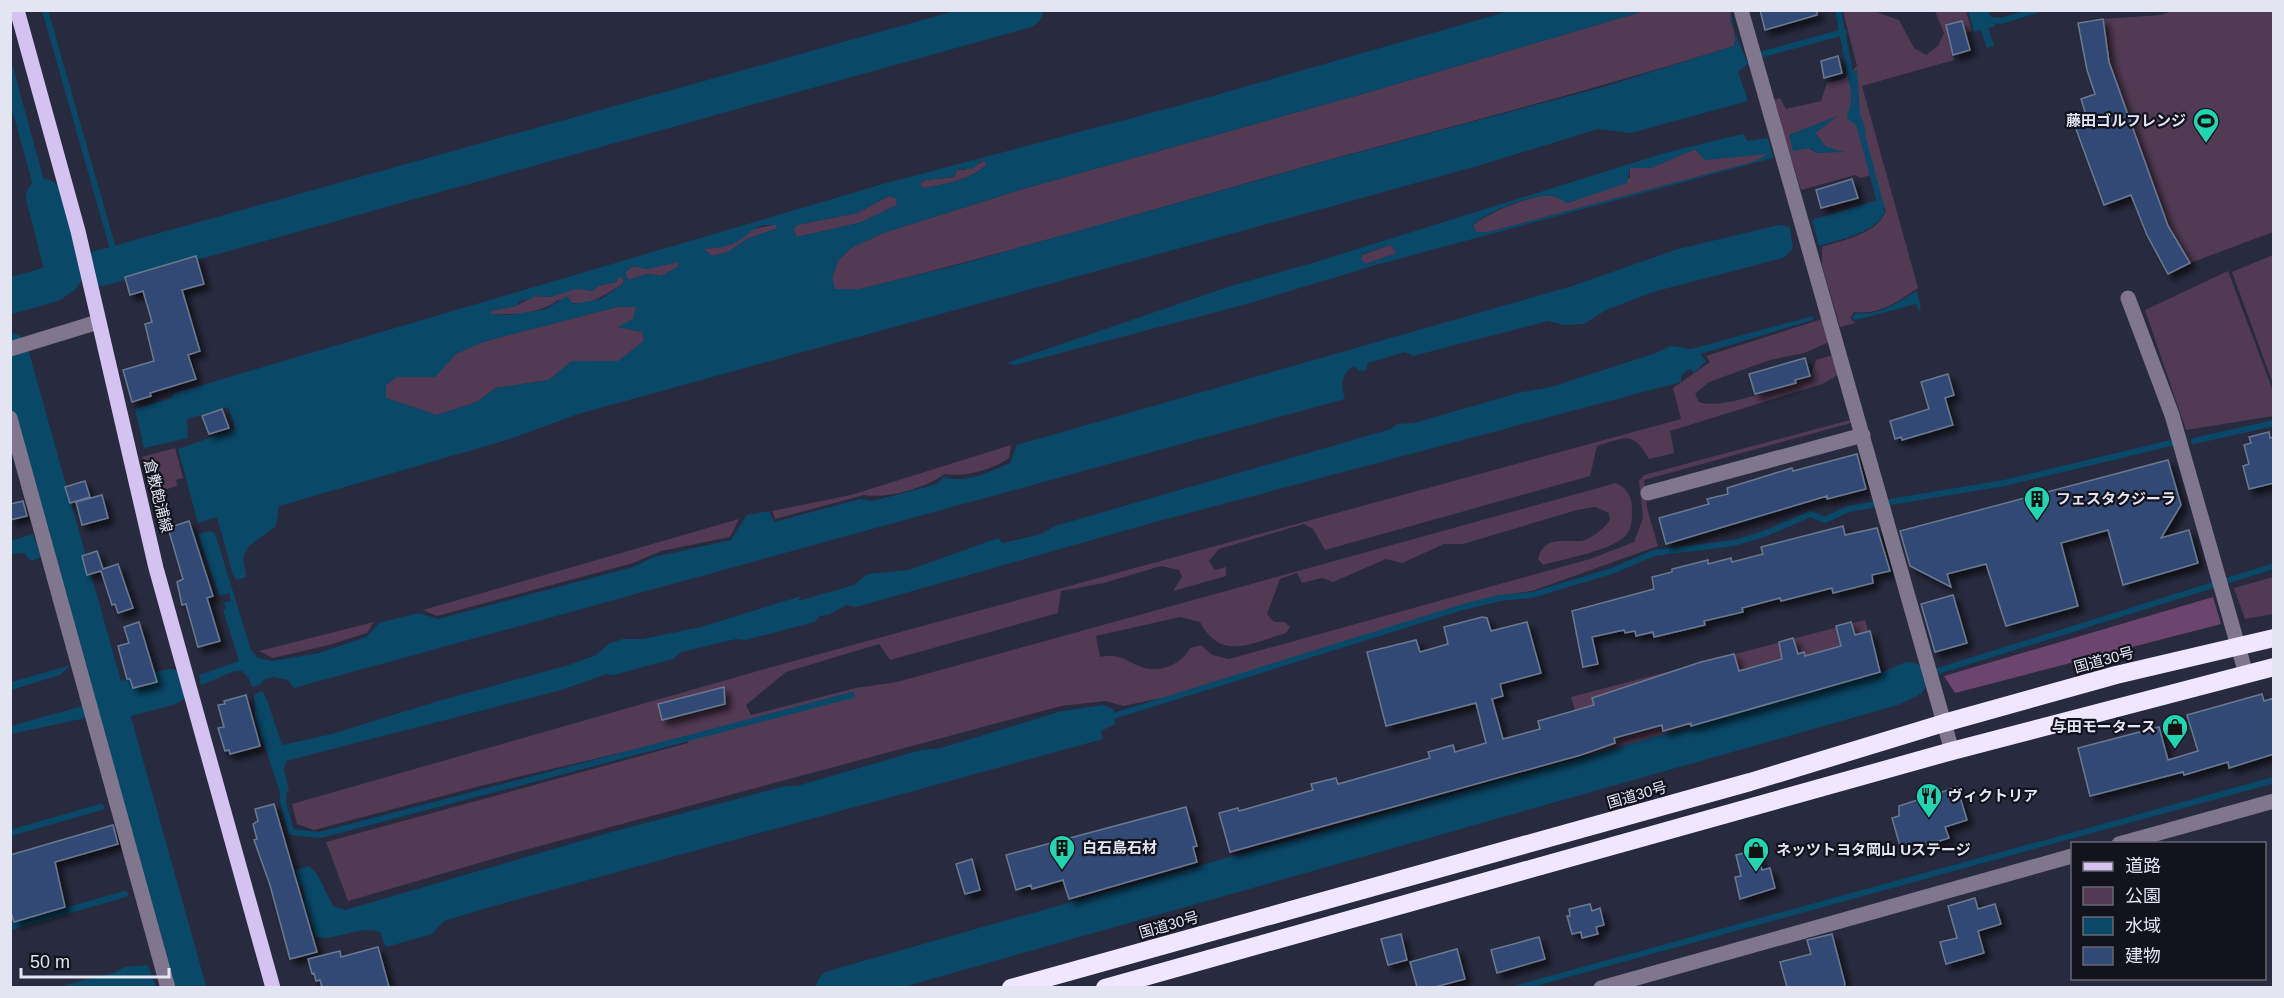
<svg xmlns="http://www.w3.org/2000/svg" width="2284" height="998" font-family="Helvetica,'Noto Sans JP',sans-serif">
<defs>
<filter id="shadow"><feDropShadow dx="5.5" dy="5.5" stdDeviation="3" flood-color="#0009"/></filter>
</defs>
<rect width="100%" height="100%" fill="#282a3f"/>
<path fill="#523a54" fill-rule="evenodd" d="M2175 10 2273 11V232L2190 263 2168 226 2109 62 2103 19 2161 15Z
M1644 11H1731C1730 22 1738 36 1734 46 1597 89 1459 124 1321 162 1168 205 1015 251 860 289L835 290 832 277 838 261 851 248 883 233 1023 189 1373 91Z
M1843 11H1873L1899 20 1914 48 1926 55 1938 46 1944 33 1935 11H1966L1972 31 1948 38 1954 60 1862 86 1918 288C1897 302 1880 315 1854 312L1850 318 1855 323 1840 327 1822 265V247C1845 239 1876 235 1886 211L1870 175 1861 178 1855 175 1801 190 1773 100 1780 98 1786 109 1821 101 1827 83 1845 78 1857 66ZM1836 117 1815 133 1826 147 1839 151 1816 153 1789 135Z
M1695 149 1705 160 1768 153 1767 157 1753 162 1488 232H1476L1473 225C1486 214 1533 193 1551 196 1557 196 1563 201 1568 203L1630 178V168H1651Z
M985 161 987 164C971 180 943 185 923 188L919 184 926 180 954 177 957 170H964Z
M889 196 896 198 897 205 859 223 797 237 793 230 797 225 857 213Z
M777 224 776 229 749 238 728 252 712 256 702 248C719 250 739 244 749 230Z
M1390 245 1397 253 1366 264 1361 260 1362 255Z
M2273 255V384L2232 272Z
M679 261 678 267 661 276 648 274 628 280 625 272 634 266 647 269Z
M2228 271 2273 391V416L2186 430 2145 310Z
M620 276 624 280 623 284C598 298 589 309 558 300 539 314 515 315 491 314L490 311 516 306 534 296 550 297 576 288 593 291 598 286 616 282Z
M617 307H637L634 319 619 327 642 332 644 341 619 361H572L549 380 496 388 477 402 437 415 386 398V385L396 377 435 376 457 353 486 341Z
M1822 319 1829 342 1804 353 1770 360 1709 382 1695 394 1699 402C1723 411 1784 385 1810 377L1816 360 1833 355 1851 423 1644 480 1647 508 1658 546 1532 591 1496 596 1171 696 1123 706 1106 701 1061 706 510 854 348 901 326 842 688 743 687 737 480 786 314 830 297 824 292 804 772 667 1681 419 1673 388 1710 362 1706 356ZM1838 375 1850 420 1644 475 1639 481 1643 518 1634 542 1590 559 1229 659 1212 655 1201 645 1190 648C1184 661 1166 671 1150 669 1132 667 1122 651 1100 657L1096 636 1180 617 1200 622C1221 662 1252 643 1286 633L1290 627 1285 622H1274L1267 614 1280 579 1297 573 1302 583 1322 578 1333 582 1386 559 1402 563 1444 544H1463L1577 510 1595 507 1609 513 1610 520C1604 528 1591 540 1580 541 1561 542 1544 536 1538 559L1543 565C1563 559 1614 550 1626 535 1632 529 1632 517 1632 509 1632 497 1627 488 1616 483L897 682 856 688 751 715 746 705 786 672 879 644 890 660 1058 613 1061 591 1104 583 1161 566 1179 570 1182 577 1173 591 1226 576V567L1215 570 1209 561 1219 549 1304 524 1313 529 1325 550 1590 476 1597 446C1627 437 1632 430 1649 459L1674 453 1670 431 1822 384Z
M1011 445 1009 458C992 470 965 477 945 474 925 488 888 499 864 495L775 519 772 511 851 495Z
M175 448 183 478 176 480 177 486 151 494 142 457Z
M739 519 730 537 661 551 633 563 437 616 423 610Z
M2273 577V614L2245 619 2234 588Z
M1865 620 1881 677 1588 757 1571 697Z
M374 622 367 633 329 645 273 658 259 651Z"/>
<path fill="#6b456e" d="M2213 597 2221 624 1955 693 1944 676Z"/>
<path fill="#0a4868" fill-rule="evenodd" d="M1513 10 1644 11 1373 91 1023 189 883 233 851 248 838 261 832 277 835 289H860L954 266 1322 162 1603 87 1734 46C1738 36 1730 22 1731 11L1730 21 1748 64 1738 72 1748 101 1631 133 1598 129 1474 167 578 414 507 440 279 506 276 526 249 546 243 557 246 577 237 580 233 575 217 517 198 523 178 449 235 429 228 407 187 419 188 438 144 448 135 409 171 398 175 393 883 184 1181 105ZM985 161 987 164C972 180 943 185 923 188L919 184 926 180 954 177 957 170 974 168 979 162ZM888 196 896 198 897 205 859 223 797 237 793 230 797 225 857 213ZM764 225H776V229L749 238 728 252 712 256 703 248C715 248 728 248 740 240 751 234 746 231 764 225ZM679 262 678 267 661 276 648 274 628 280 625 272 634 266 647 269ZM620 276 624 280 623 284 601 299 573 304 567 296 546 309 510 315 491 314V311L516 306 522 300H530L534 296 550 297 576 289 593 291 598 286 616 282ZM617 307H636L633 319 618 327 642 332 644 341 618 361H572L549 380 496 388 477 402 437 415 386 398V385L396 377H435L457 353 486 341Z
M1968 11H1988L1995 26 1988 28 1994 45 1987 48 1981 30 1974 32Z
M10 56 58 232 61 244 52 246 49 243 11 106Z
M1857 70 1860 114 1867 134 1848 119 1847 114C1856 100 1846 86 1853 71Z
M1838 116 1815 133 1826 147 1845 152 1816 153 1810 148 1793 151 1789 135Z
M1743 134 1747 141 1768 138 1773 158 1376 265 1247 304 1015 365 1006 363 1231 286 1319 261 1668 152ZM1695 149 1705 160 1768 154 1753 162 1488 232H1476L1473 225C1485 213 1533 193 1551 196 1557 196 1563 201 1568 203L1627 183 1630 168H1651ZM1390 245 1397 253 1367 264 1361 260 1362 254Z
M1881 199 1885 212C1874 234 1841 239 1819 246L1812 220Z
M1779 225 1790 227 1793 249 1783 258 1653 292 1606 310 1584 324 1564 325 1548 321 1413 356 1405 352 1368 363 1366 370 1360 371 1353 366C1340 377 1341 384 1345 399L294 688 288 680 273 677 263 680 261 684 252 687 248 677 242 671H235L201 685 199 675 239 661 223 610 226 609 224 603 231 601 229 593 219 596 198 534 209 531 215 533 251 650 258 658 272 661 319 653 366 637 379 623 419 613 438 619 633 567 654 557 731 540 747 515 769 511 774 522 860 499 873 501 937 484 943 477C967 484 988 472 1010 463L1017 445 1572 286 1678 249Z
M1917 291 1921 309 1918 310 1916 304 1856 320 1851 318 1855 313C1879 316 1897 303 1917 291Z
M1813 316V320L1700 354 1706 361 1694 373 1690 369 1681 375V382L1148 524 856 607 846 605 828 615 819 616 815 622 745 640 736 639 681 652 673 659 614 675 607 674 561 690 286 761 284 769 289 792 281 795 255 718 254 695 262 691 267 700 282 745 332 734 438 701 569 665 596 655 610 643 623 639H643L701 627 801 596 798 601 854 585 868 574 909 570 998 538 1003 543 1041 534 1055 526 1391 429 1397 424 1414 423 1522 392 1551 387 1656 353 1671 346 1691 349Z
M33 534 41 557 31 561 24 553 11 554V541Z
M71 665 60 675 11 690V682Z
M1103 705 1113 709 1115 724 1101 731 1103 739 497 905 444 921 432 934 386 947 380 932C357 925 338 941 316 937L304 903 305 898 302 885 299 886 296 870 309 866 317 874 333 906 345 910 608 833 786 786H797L921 750 941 748 1062 711Z
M82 706 86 718 11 734V726Z
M148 965 156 987H57L114 973 125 967Z"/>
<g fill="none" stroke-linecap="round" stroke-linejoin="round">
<path stroke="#0a4868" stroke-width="6" d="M45 10 117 263
M1838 10 1852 83
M1980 10 1982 19 2001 21 2037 10
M1763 54 1844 32
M1858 120 1881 206
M2194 441 2274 423
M30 451 37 448
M53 532 60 530
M91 662 97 660
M1909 680 2274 566
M104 707 110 705
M1107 718 1463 607 1500 598 1532 595 1612 571 1654 553 1734 543 1764 534 1810 514 1825 520 1848 509 2004 483 2171 443
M283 790V802L291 832 320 835 852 695
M130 801 135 798
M10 833 101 807
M152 886 159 884
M10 927 125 894
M176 971 183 970
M1517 988 2274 780"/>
<path stroke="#0a4868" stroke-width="36" d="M101 268 1025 10
M10 296 52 284 64 275 44 197
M10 351 188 988
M109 703 170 687
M834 988 1892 688 1909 680"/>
</g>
<path fill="#304a75" stroke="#6b798f" stroke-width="1.5" filter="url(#shadow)" d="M1760 10H1817V15L1765 30Z
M2103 19 2109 62 2168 226 2190 263 2168 274 2147 235 2131 195 2104 205 2073 121 2086 115 2081 99 2095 94 2087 70 2078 23Z
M1962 21 1970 50 1953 55 1946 25Z
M1838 56 1842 73 1824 78 1821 61Z
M1852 179 1858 198 1821 208 1816 190Z
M196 256 204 284 182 290 200 351 188 355 196 379 150 393 151 396 132 402 123 370 154 361 145 324 152 322 143 291 130 295 125 277Z
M1805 358 1810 376 1795 380 1796 383 1755 394 1749 374Z
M1948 374 1954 395 1945 398 1953 425 1902 440 1901 437 1895 439 1890 421 1929 409 1921 382Z
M222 409 229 428 209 434 202 416Z
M2269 432 2270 438 2274 437V483L2249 489 2243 466 2249 464 2244 445 2251 443 2249 437Z
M1857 454 1866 489 1827 499V496L1666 544 1659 518 1709 504 1707 499 1728 494 1727 488 1792 468 1793 471Z
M2168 460 2181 505 2161 538 2189 530 2198 563 2123 585 2108 530 2061 543 2078 606 2006 626 1986 564 1947 574 1951 587 1910 566 1900 531Z
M85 481 90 497 70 503 65 487Z
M102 495 108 518 82 525 76 502Z
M23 501 27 516 10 520V504Z
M189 521 213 596 207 598 220 641 198 647 186 604 182 605 177 582 183 579 168 528Z
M1843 526 1845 535 1877 528 1890 571 1872 575 1873 583 1833 593 1832 588 1781 601 1780 598 1742 608 1743 612 1704 621 1705 625 1654 637 1653 632 1636 636 1635 631 1625 633 1624 630 1592 637 1598 664 1583 667 1572 611 1654 589 1652 577 1672 572V569L1708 560V564L1731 558 1732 562 1763 554 1761 547Z
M97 551 103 569 118 564 133 608 118 613 115 604 112 605 101 571 87 575 82 556Z
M1953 595 1967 643 1935 652 1921 604Z
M1482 617 1487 618 1491 631 1527 622 1541 673 1500 684 1503 696 1492 699 1503 739 1540 729 1538 721 1594 705 1592 698 1701 662 1734 654 1739 671 1782 659 1779 642 1793 638 1798 654 1804 652 1805 656 1841 646 1836 626 1851 622 1855 635 1870 631 1880 672 1691 726V723L1663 731 1662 725 1614 738 1615 743 1581 755 1230 852 1219 813 1238 808 1239 811 1313 790 1311 784 1336 778 1338 784 1430 758 1428 752 1453 745 1455 752 1486 743 1476 703 1386 726 1367 652 1416 640 1420 652 1448 644 1444 627Z
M139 622 157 682 133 688 130 679H127L118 646 129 643 124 627Z
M724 687 725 704 662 720 658 704Z
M2262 694 2264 701 2274 698V754L2229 768 2228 762 2184 775 2183 772 2090 796 2078 748 2159 727 2168 760 2198 751 2187 715Z
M246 695 260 746 230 754 229 750 225 751 218 728 224 727 218 705 225 704 224 701Z
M1957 787 1967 820 1945 827 1949 838 1902 853 1892 818 1899 816V806Z
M274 804 317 952 290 959 270 885 254 840 257 839 253 824 258 821 255 809Z
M1186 807 1197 846 1193 847 1197 862 1069 899 1063 880 1032 889 1031 885 1016 890 1006 855Z
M113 825 118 844 55 862 65 907 14 922 10 909V855Z
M1756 850 1762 870 1770 868 1775 888 1740 899 1735 877 1741 876 1736 855Z
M972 859 980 890 965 894 956 864Z
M1975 898 1978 909 1995 904 2001 924 1978 931 1984 953 1946 964 1940 942 1957 938 1948 906Z
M1590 904 1592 911 1600 908 1604 925 1596 927 1598 934 1582 938 1581 932 1572 934 1567 916H1570L1569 909Z
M1401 934 1407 960 1388 965 1381 939Z
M1832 934 1845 984 1844 987H1787L1780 962 1811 954 1807 940Z
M1539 937 1545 959 1497 973 1491 950Z
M378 947 389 987H322L320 980 316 981 314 973 312 974 308 959 340 951 341 957Z
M1457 949 1465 979 1435 987H1417L1410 962Z"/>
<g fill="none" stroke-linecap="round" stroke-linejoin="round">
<path stroke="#80778e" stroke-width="15" d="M1741 10 1952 751
M2128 298 2172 415 2246 674
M10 349 98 322
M10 418 168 988
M1648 493 1863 435
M2119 844 2274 801
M1601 988 2072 856"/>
<path stroke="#d4c2f1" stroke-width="15" d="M17 10 78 231 156 568 273 988"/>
<path stroke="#f0e7fe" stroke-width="18" d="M1011 988 1750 782 1944 723 2116 675 2274 638
M1105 988 1952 751 2274 667"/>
</g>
<defs>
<g id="stadium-pin" transform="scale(1.35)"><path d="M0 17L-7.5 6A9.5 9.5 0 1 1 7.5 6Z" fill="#20d5b0" stroke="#13131d"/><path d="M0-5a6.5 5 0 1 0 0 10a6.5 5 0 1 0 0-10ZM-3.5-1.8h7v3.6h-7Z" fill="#111"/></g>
<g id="building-pin" transform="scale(1.35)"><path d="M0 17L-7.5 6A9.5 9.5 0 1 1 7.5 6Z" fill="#20d5b0" stroke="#13131d"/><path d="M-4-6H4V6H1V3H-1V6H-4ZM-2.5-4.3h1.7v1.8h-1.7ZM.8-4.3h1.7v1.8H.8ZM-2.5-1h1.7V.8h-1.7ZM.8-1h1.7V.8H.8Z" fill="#111"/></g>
<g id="shop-pin" transform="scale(1.35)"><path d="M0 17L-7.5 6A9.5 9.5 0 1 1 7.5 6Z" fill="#20d5b0" stroke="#13131d"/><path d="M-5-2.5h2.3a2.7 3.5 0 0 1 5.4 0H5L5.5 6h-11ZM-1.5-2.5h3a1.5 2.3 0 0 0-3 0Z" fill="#111"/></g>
<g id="restaurant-pin" transform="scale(1.35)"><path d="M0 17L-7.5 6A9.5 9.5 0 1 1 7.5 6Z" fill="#20d5b0" stroke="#13131d"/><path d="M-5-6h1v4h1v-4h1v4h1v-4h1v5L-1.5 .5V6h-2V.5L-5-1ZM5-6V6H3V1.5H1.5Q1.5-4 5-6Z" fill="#111"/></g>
</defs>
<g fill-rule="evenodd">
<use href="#stadium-pin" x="2206" y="121"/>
<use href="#building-pin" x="2037" y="499"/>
<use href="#shop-pin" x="2175" y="727"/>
<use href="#restaurant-pin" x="1929" y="796"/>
<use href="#building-pin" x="1062" y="848"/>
<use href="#shop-pin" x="1756" y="850"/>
</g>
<g text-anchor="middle" stroke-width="4.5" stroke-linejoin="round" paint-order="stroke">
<g font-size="15" font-weight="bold" fill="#e3e5f3" stroke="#13131d" text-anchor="start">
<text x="2186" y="126" text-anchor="end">藤田ゴルフレンジ</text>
<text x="2056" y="504">フェスタクジーラ</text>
<text x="2156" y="732" text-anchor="end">与田モータース</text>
<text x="1948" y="801">ヴィクトリア</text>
<text x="1082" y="853">白石島石材</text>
<text x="1776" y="855">ネッツトヨタ岡山 Uステージ</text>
</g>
<g font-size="15" fill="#e3e5f3" stroke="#13131d">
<text transform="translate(158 496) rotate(76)" y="5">倉敷飽浦線</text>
<text transform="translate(2104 660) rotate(-15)" y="5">国道30号</text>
<text transform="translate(1637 795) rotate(-16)" y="5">国道30号</text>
<text transform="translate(1169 925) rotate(-16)" y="5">国道30号</text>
</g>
</g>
<rect width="2284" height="998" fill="none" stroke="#e3e5f3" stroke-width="24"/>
<rect x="2071" y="842" width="195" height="138" fill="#13131d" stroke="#666773" stroke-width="1.5"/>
<rect x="2083" y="862" width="30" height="9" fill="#d4c2f1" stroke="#666773" stroke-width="1.5"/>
<text x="2125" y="872" font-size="18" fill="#e3e5f3">道路</text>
<rect x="2083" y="887" width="30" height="18" fill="#523a54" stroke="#666773" stroke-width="1.5"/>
<text x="2125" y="902" font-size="18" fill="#e3e5f3">公園</text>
<rect x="2083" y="917" width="30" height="18" fill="#0a4868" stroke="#666773" stroke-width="1.5"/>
<text x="2125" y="932" font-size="18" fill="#e3e5f3">水域</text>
<rect x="2083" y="947" width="30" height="18" fill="#304a75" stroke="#666773" stroke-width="1.5"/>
<text x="2125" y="962" font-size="18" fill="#e3e5f3">建物</text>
<path d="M21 968v9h148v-9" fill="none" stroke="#e3e5f3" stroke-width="3"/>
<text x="30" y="968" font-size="18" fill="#e3e5f3" stroke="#13131d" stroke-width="4.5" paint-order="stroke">50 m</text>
</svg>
